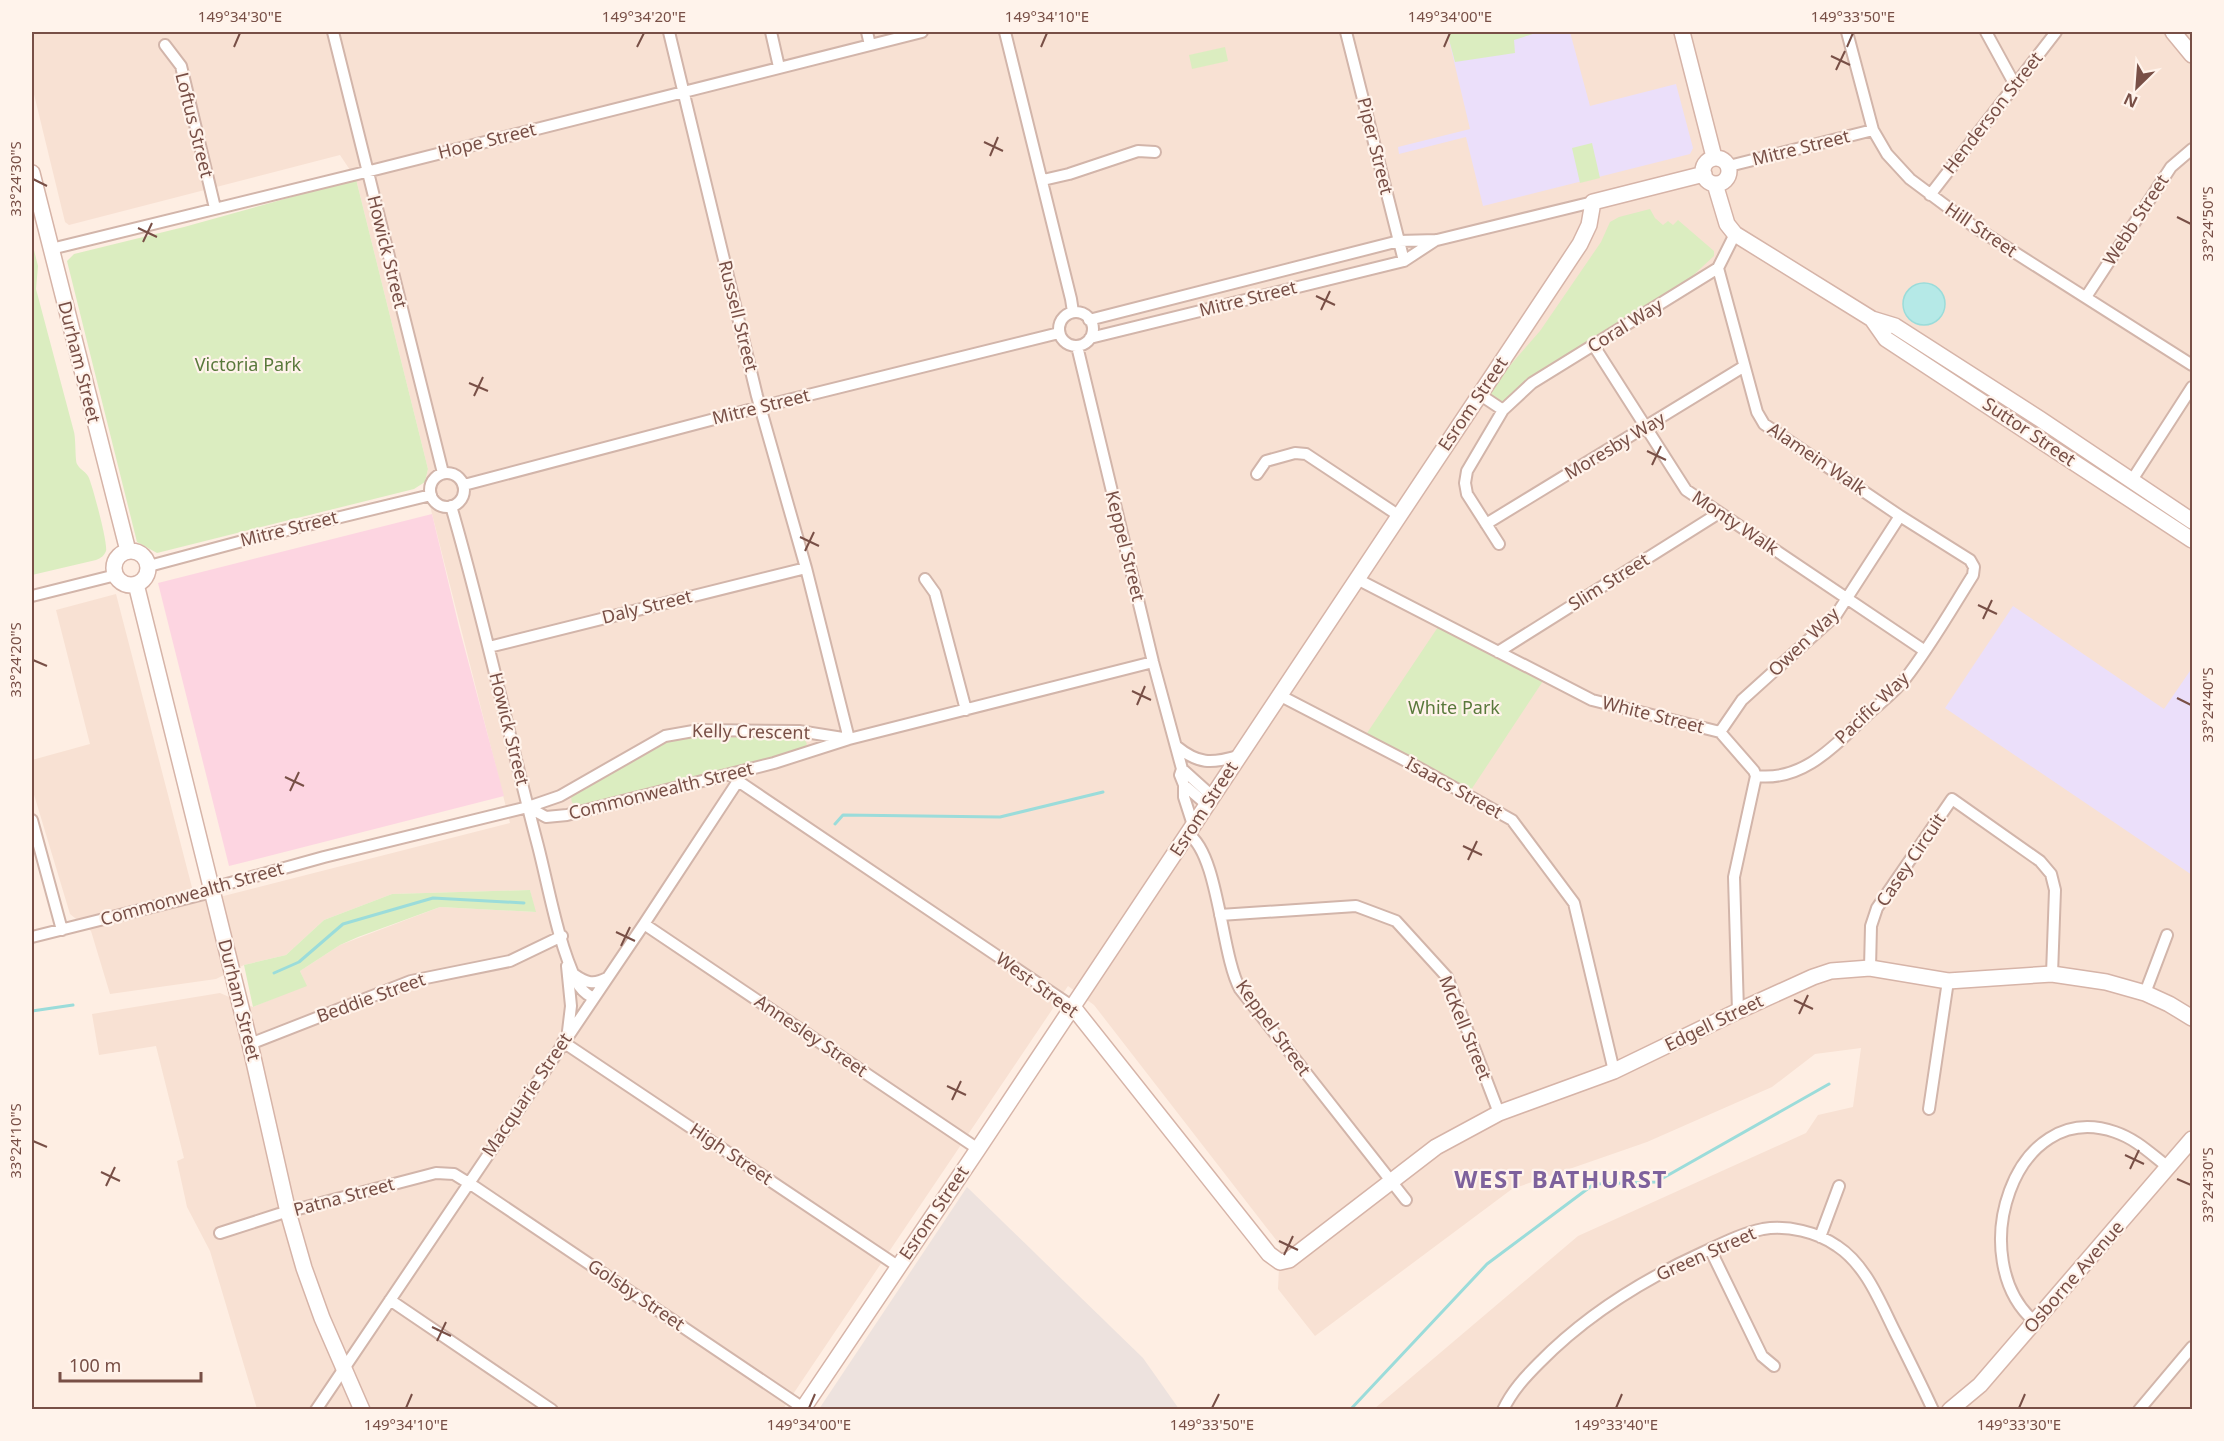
<svg xmlns="http://www.w3.org/2000/svg" width="2224" height="1441" font-family="'Noto Sans',sans-serif">
<rect width="100%" height="100%" fill="#feeee3"/>
<path fill="#f8e1d3" d="M32 32H2192V1409H1374L1578 1236 1806 1133 1818 1115 1853 1107 1861 1048 1815 1054 1772 1087 1647 1142 1512 1189 1315 1336 1278 1289 1280 1245 1094 1005 1068 986 783 1409H257L210 1251 187 1207 177 1161 184 1158 156 1046 99 1055 92 1014 220 993 253 1007 306 985 300 971 340 945 440 907 535 912 530 890 392 894 324 920 286 955 244 965 216 979 110 994 91 931 70 914 32 788V760L90 744 56 610 116 594 196 903 510 823 432 514 425 482 428 469 356 179 340 155 69 225 65 222 32 86Z"/>
<path fill="#ede2de" d="M967 1187 1143 1358 1179 1409H819Z"/>
<path fill="#ebdffa" d="M1447 32H1570L1590 106 1676 84 1693 148 1690 154 1483 206 1466 137 1399 154 1398 147 1470 129Z
M2013 606 2164 709 2192 668V875L1945 708Z"/>
<path fill="#fdd5e1" d="M432 514 459 627 504 796 229 866 158 583Z"/>
<path fill="#dbedc0" d="M1447 32H1539L1514 40 1515 53 1455 62Z
M1225 47 1228 61 1192 69 1189 55Z
M1592 143 1600 178 1580 183 1572 148Z
M356 179 428 469 425 482 414 489 157 553 137 542 67 261 74 254 184 227Z
M1650 209 1655 218 1663 225 1668 221 1673 225 1678 220 1714 251V256L1687 281 1516 393 1507 406 1486 393 1540 331 1601 242 1610 222 1619 217Z
M32 242 38 266 36 289 74 432C76 440 75 459 77 464 80 470 87 472 89 478 93 488 108 543 106 551 104 556 101 558 96 560L32 575Z
M1438 627 1543 681 1469 793 1365 736Z
M696 734 803 736 807 744 802 751 578 808C572 805 570 800 572 795L664 742 680 736Z
M530 890 536 912 440 907 358 937 340 945 300 971 307 986 253 1007 244 965 286 955 324 920 392 894Z"/>
<path fill="#b5e9e7" stroke="#9bdcda" stroke-width="1.5" d="M1903 304a21 21 0 1 1 42 0a21 21 0 1 1-42 0Z"/>
<g fill="none" stroke-linecap="round" stroke-linejoin="round">
<path stroke="#9bdcda" stroke-width="3" d="M835 824 843 815 1000 817 1103 792
M274 973 299 962 343 924 433 898 524 903
M32 1011 73 1005
M1350 1410 1487 1264 1594 1184 1656 1182 1829 1084"/>
<g stroke="#d2b5aa" stroke-width="14">
<path id="street" d="M333 32 443 473
M669 32 757 396 806 568 849 739
M771 32 779 67
M867 32 870 45
M1005 32 1071 299 1073 312
M1346 32 1404 261
M1847 32 1873 130 1887 154 1910 179 1973 226 2192 365
M1986 32 2015 85
M165 45 181 66 215 208
M1729 166 1873 130
M1043 180 1069 174 1138 151 1155 152
M1930 195 2056 32
M51 249 378 169 922 32
M1718 268 1757 412 1764 424 1900 516 1970 560 1974 567 1973 575C1951 610 1930 647 1905 679 1895 692 1880 703 1868 714 1836 744 1804 782 1756 776
M2086 297 2171 167 2192 149
M1059 329a17 17 0 1 1 34 0a17 17 0 1 1-34 0Z
M1089 320 1399 241 1437 240 1593 202
M1090 338 1404 261 1436 240
M1077 346 1153 662 1182 769 1180 775 1184 785 1206 804
M1594 346 1686 490 1925 651
M1479 394 1503 410
M430 490a17 17 0 1 1 34 0a17 17 0 1 1-34 0Z
M1257 474 1266 461 1295 453 1306 454 1398 515
M2132 480 2192 387
M464 485 760 407 1059 333
M451 506C484 619 508 733 538 846 549 889 558 943 577 982 580 989 586 994 593 998
M1486 524 1743 367
M1499 544 1467 494 1465 483 1467 471 1503 410 1532 383 1718 268 1735 234
M149 566 250 539 431 495
M925 579 935 593 966 710
M1357 579 1592 700 1720 732 1754 771 1756 776 1734 877 1738 1011
M32 596 116 575
M489 647 806 568
M1498 652 1719 513
M1279 695 1410 763 1512 820 1574 903 1614 1071
M1720 732 1742 700 1836 615 1900 516
M1176 746C1198 764 1211 764 1238 756
M1182 769 1212 796
M736 775 738 781 1073 1007
M1184 785V797L1193 825
M528 807 546 817 567 815 774 763 849 739 1153 662
M32 820 62 930
M1188 834C1219 854 1221 955 1240 989L1406 1200
M1220 915 1356 906 1396 921 1447 977 1499 1113
M644 924 978 1149
M32 937 204 894 223 885 324 857 528 807 560 796 665 736 699 730 799 731 849 739
M567 966 571 1006 568 1031
M1870 968 1871 926 1877 908 1952 799 2040 861 2051 874 2055 890 2052 974
M575 975C586 983 594 985 607 978
M2145 993 2167 935
M563 1042 899 1267
M250 1044 411 981 510 961 562 936
M1929 1109 1948 981
M220 1233 279 1214 436 1173 454 1174 475 1187 803 1408
M1820 1237 1839 1186
M1710 1249 1762 1356 1774 1366
M390 1300 552 1410
M2035 1322C1963 1261 2013 1097 2115 1132 2136 1139 2151 1154 2168 1167
M316 1410 644 924 738 781
M1503 1410C1512 1391 1525 1377 1539 1363 1587 1314 1642 1280 1704 1252 1723 1243 1743 1233 1763 1229 1788 1225 1817 1232 1837 1246 1866 1265 1880 1302 1895 1332 1908 1358 1921 1384 1933 1410
M2139 1410 2192 1347"/>
</g>
<g stroke="#d6b4a8" stroke-width="18">
<path id="secondary" d="M1682 32 1714 157
M2173 32 2192 55
M1703 171a13 13 0 1 1 26 0a13 13 0 1 1-26 0Z
M32 173 128 551
M1715 184 1727 224 1735 234 1872 319 1895 326 2040 419 2192 521
M1872 319 1886 339 2192 540
M114 568a17 17 0 1 1 34 0a17 17 0 1 1-34 0Z
M136 584 250 1044 288 1212 304 1268 322 1318 362 1410
M1073 1007 1269 1254 1280 1262 1289 1260 1436 1147 1499 1113 1614 1071 1738 1011 1813 977 1831 971 1870 968 1948 981 2052 974 2106 982 2145 993 2169 1004 2192 1018
M802 1410 978 1149 1580 244 1589 225 1593 202 1704 174
M1950 1410 1980 1385 2192 1139"/>
</g>
<use href="#street" stroke="#fff" stroke-width="10"/>
<use href="#secondary" stroke="#fff" stroke-width="15"/>
</g>
<path fill="none" stroke="#784f46" stroke-width="2" d="M234 47 240 33M637 47 644 33M1041 47 1047 33M1444 47 1450 33M1847 47 1853 33M1831 56 1850 65M1836 70 1845 51M984 142 1003 151M990 156 998 137M33 179 47 186M2177 217 2191 224M138 228 157 237M143 242 152 223M1316 296 1335 305M1321 310 1330 291M469 383 488 391M474 396 483 377M1647 451 1666 460M1652 465 1661 446M800 537 819 546M805 551 814 532M1978 605 1997 614M1983 619 1992 600M33 660 47 666M1132 691 1151 700M2177 698 2191 705M1137 705 1145 686M285 777 304 786M290 791 299 772M1463 846 1482 855M1468 860 1477 841M616 932 635 941M621 946 630 927M1794 1000 1813 1009M1799 1014 1808 995M947 1086 966 1095M952 1100 961 1081M33 1141 47 1147M2125 1155 2144 1164M2130 1169 2139 1150M101 1172 120 1181M2177 1179 2191 1185M106 1186 115 1167M1279 1241 1298 1250M1284 1255 1293 1236M432 1327 451 1336M437 1341 446 1322M406 1408 412 1394M809 1408 815 1394M1212 1408 1219 1394M1616 1408 1622 1394M2019 1408 2025 1394"/>
<g text-anchor="middle" stroke-width="4.5" stroke-linejoin="round" paint-order="stroke">
<g font-size="18" fill="#784f46" stroke="#fff3eb">
<text transform="translate(1993 113) rotate(-52)" y="6">Henderson Street</text>
<text transform="translate(194 125) rotate(76)" y="6">Loftus Street</text>
<text transform="translate(487 141) rotate(-14)" y="6">Hope Street</text>
<text transform="translate(1375 146) rotate(76)" y="6">Piper Street</text>
<text transform="translate(1801 148) rotate(-14)" y="6">Mitre Street</text>
<text transform="translate(2136 220) rotate(-57)" y="6">Webb Street</text>
<text transform="translate(1981 230) rotate(34)" y="6">Hill Street</text>
<text transform="translate(387 252) rotate(76)" y="6">Howick Street</text>
<text transform="translate(1248 299) rotate(-14)" y="6">Mitre Street</text>
<text transform="translate(738 316) rotate(76)" y="6">Russell Street</text>
<text transform="translate(1625 326) rotate(-32)" y="6">Coral Way</text>
<text transform="translate(79 362) rotate(76)" y="6">Durham Street</text>
<text transform="translate(1473 404) rotate(-56)" y="6">Esrom Street</text>
<text transform="translate(761 407) rotate(-14)" y="6">Mitre Street</text>
<text transform="translate(2029 432) rotate(34)" y="6">Suttor Street</text>
<text transform="translate(1615 446) rotate(-31)" y="6">Moresby Way</text>
<text transform="translate(1817 459) rotate(34)" y="6">Alamein Walk</text>
<text transform="translate(1735 523) rotate(34)" y="6">Monty Walk</text>
<text transform="translate(289 529) rotate(-14)" y="6">Mitre Street</text>
<text transform="translate(1125 546) rotate(76)" y="6">Keppel Street</text>
<text transform="translate(1609 582) rotate(-32)" y="6">Slim Street</text>
<text transform="translate(647 607) rotate(-14)" y="6">Daly Street</text>
<text transform="translate(1804 642) rotate(-44)" y="6">Owen Way</text>
<text transform="translate(1872 708) rotate(-44)" y="6">Pacific Way</text>
<text transform="translate(1653 715) rotate(14)" y="6">White Street</text>
<text transform="translate(509 729) rotate(76)" y="6">Howick Street</text>
<text transform="translate(751 732) rotate(1)" y="6">Kelly Crescent</text>
<text transform="translate(1454 788) rotate(29)" y="6">Isaacs Street</text>
<text transform="translate(661 791) rotate(-14)" y="6">Commonwealth Street</text>
<text transform="translate(1204 809) rotate(-57)" y="6">Esrom Street</text>
<text transform="translate(1911 860) rotate(-56)" y="6">Casey Circuit</text>
<text transform="translate(192 894) rotate(-16)" y="6">Commonwealth Street</text>
<text transform="translate(1037 985) rotate(36)" y="6">West Street</text>
<text transform="translate(371 998) rotate(-20)" y="6">Beddie Street</text>
<text transform="translate(239 1000) rotate(76)" y="6">Durham Street</text>
<text transform="translate(1714 1023) rotate(-26)" y="6">Edgell Street</text>
<text transform="translate(1273 1028) rotate(54)" y="6">Keppel Street</text>
<text transform="translate(1465 1028) rotate(68)" y="6">McKell Street</text>
<text transform="translate(811 1036) rotate(34)" y="6">Annesley Street</text>
<text transform="translate(527 1095) rotate(-56)" y="6">Macquarie Street</text>
<text transform="translate(731 1154) rotate(34)" y="6">High Street</text>
<text transform="translate(344 1197) rotate(-15)" y="6">Patna Street</text>
<text transform="translate(934 1213) rotate(-56)" y="6">Esrom Street</text>
<text transform="translate(1706 1254) rotate(-24)" y="6">Green Street</text>
<text transform="translate(2074 1277) rotate(-49)" y="6">Osborne Avenue</text>
<text transform="translate(636 1295) rotate(34)" y="6">Golsby Street</text>
</g>
<g font-size="18" fill="#59793b" stroke="#fff3eb">
<text x="248" y="371">Victoria Park</text>
<text x="1454" y="714">White Park</text>
</g>
<g font-size="24" font-weight="bold" letter-spacing="1.5" fill="#7d619c" stroke="#fff3eb">
<text x="1561" y="1188">WEST BATHURST</text>
</g>
</g>
<rect width="2224" height="1441" fill="none" stroke="#fff3eb" stroke-width="66"/>
<g transform="translate(2137 87) rotate(205)" stroke="#fff3eb" stroke-width="4.5" paint-order="stroke">
<path d="M0-4.5L10 22L0 15L-10 22Z" fill="#784f46"/>
<text y="-9" font-size="16" font-weight="bold" text-anchor="middle" fill="#784f46">N</text>
</g>
<path d="M60 1372v9h141v-9" fill="none" stroke="#784f46" stroke-width="3"/>
<text x="69" y="1372" font-size="18" fill="#784f46" stroke="#fff3eb" stroke-width="4.5" paint-order="stroke">100 m</text>
<rect x="33" y="33" width="2158" height="1375" fill="none" stroke="#784f46" stroke-width="2"/>
<g font-size="15" text-anchor="middle" fill="#784f46">
<text x="240" y="22">149°34'30"E</text>
<text x="644" y="22">149°34'20"E</text>
<text x="1047" y="22">149°34'10"E</text>
<text x="1450" y="22">149°34'00"E</text>
<text x="1853" y="22">149°33'50"E</text>
<text transform="translate(16 179) rotate(-90)" y="5">33°24'30"S</text>
<text transform="translate(2208 224) rotate(-90)" y="5">33°24'50"S</text>
<text transform="translate(16 660) rotate(-90)" y="5">33°24'20"S</text>
<text transform="translate(2208 705) rotate(-90)" y="5">33°24'40"S</text>
<text transform="translate(16 1141) rotate(-90)" y="5">33°24'10"S</text>
<text transform="translate(2208 1185) rotate(-90)" y="5">33°24'30"S</text>
<text x="406" y="1430">149°34'10"E</text>
<text x="809" y="1430">149°34'00"E</text>
<text x="1212" y="1430">149°33'50"E</text>
<text x="1616" y="1430">149°33'40"E</text>
<text x="2019" y="1430">149°33'30"E</text>
</g>
</svg>
